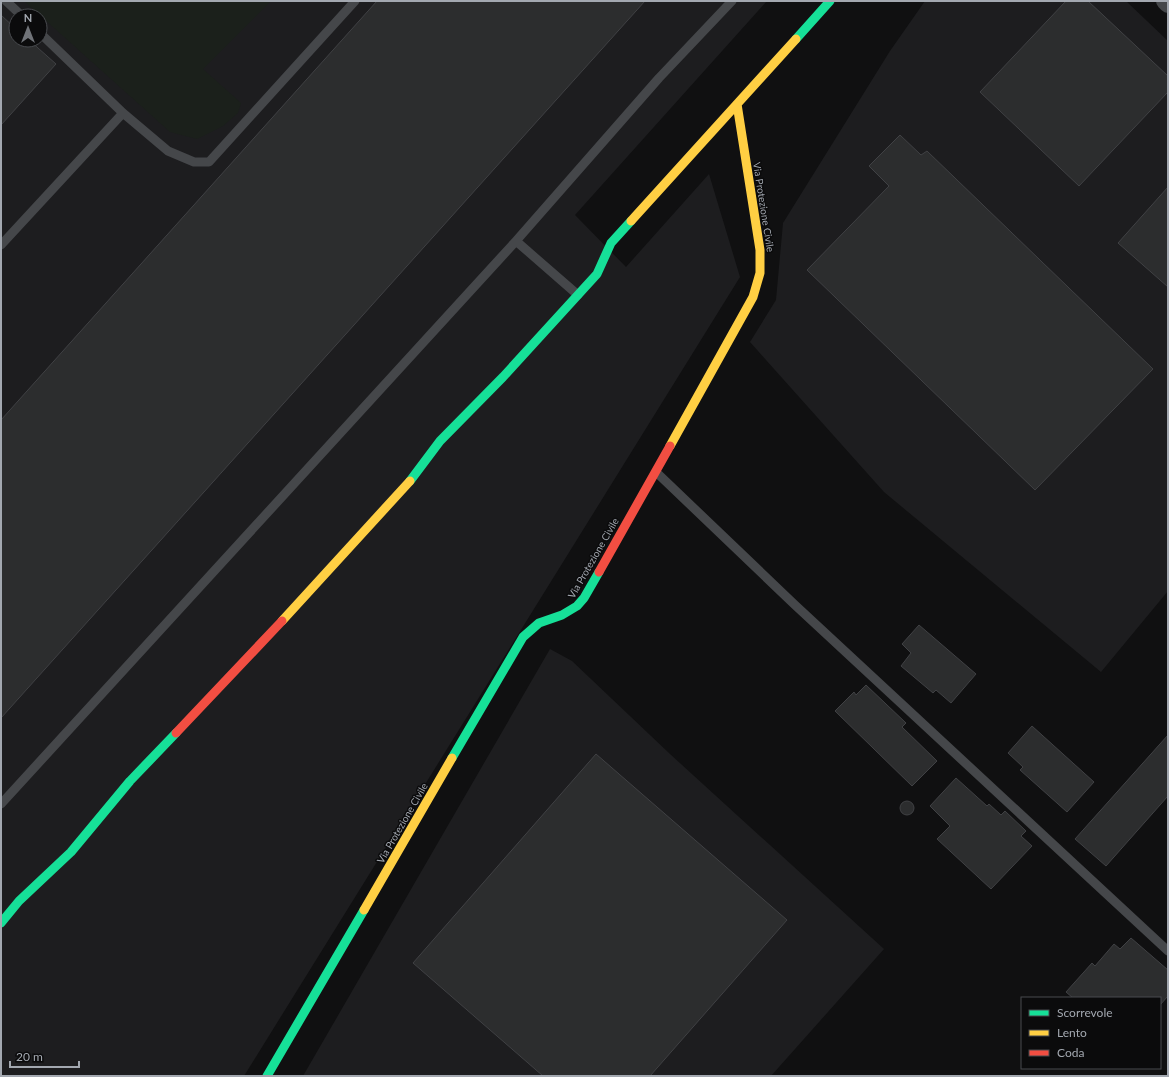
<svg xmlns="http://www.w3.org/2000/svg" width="1169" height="1077" font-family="Lato,sans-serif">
<rect width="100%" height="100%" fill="#101011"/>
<path fill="#1d1d1f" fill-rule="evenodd" d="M1 1H767L575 215 626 267 709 174 740 277 244 1076H1ZM16 16H40V40H16Z
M925 1H1126L1168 41V591L1101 672 884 492 750 342 776 300 783 223 890 51Z
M550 649 572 661 670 754 884 949 771 1076H303Z"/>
<path fill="#1b201b" d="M24 1H271L203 69 241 103 238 113 223 126 197 139 170 132Z"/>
<path fill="#2c2d2e" stroke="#404144" d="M377 1H645L1 718V420Z
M1066 1H1088L1168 76V92L1079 186 980 92Z
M1 15 16 29V40H29L56 64 1 125Z
M900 135 921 155 927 151 1153 369 1035 490 807 270 889 186 869 166Z
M1168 187V287L1118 243Z
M919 625 976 674 951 703 936 690 933 693 901 666 911 653 902 644Z
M866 685 906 723 902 727 937 761 912 786 835 711 854 692 856 695Z
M1032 726 1094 782 1067 812 1020 770 1023 767 1008 753Z
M1168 735V796L1106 866 1075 839Z
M596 754 787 920 650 1076H543L413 963Z
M956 778 987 806 989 804 1001 815 1005 811 1026 831 1021 836 1032 846 991 889 937 839 950 826 930 806Z
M900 808a7 7 0 1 1 14 0a7 7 0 1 1-14 0Z
M1131 938 1168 970V996L1160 1005V998H1073L1066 992 1092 963 1095 966 1114 944 1120 949Z"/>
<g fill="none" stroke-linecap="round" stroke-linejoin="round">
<path stroke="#45474a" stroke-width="9" d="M6 1 22 16
M40 33 123 113 168 151 194 162H209L355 1
M516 241 578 295
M1 245 123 113
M656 472 795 605 1168 951
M1 804 516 241 659 78 732 1"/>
<path stroke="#45474a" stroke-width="18" d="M1165 1 1168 4"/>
<path stroke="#16e098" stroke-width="9" d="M796 39 830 1
M410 481 440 441 503 377 597 274 611 243 631 221
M452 758 523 637 539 623 562 615 577 606 584 598 599 572
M1 923 19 901 71 852 130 781 176 733
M267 1076 364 910"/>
<path stroke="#ffcf43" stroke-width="9" d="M631 221 796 39
M670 446 753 297 760 273V250L737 104
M282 621 410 481
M364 910 452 758"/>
<path stroke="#f24e42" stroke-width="9" d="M599 572 670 446
M176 733 282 621"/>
</g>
<g text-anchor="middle" stroke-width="3" stroke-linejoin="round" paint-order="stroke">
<g font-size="10" fill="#a3a8b0" stroke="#0b0b0c">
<text transform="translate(764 207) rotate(81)" y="4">Via Protezione Civile</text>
<text transform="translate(593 558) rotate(-60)" y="4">Via Protezione Civile</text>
<text transform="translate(402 823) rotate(-60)" y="4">Via Protezione Civile</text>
</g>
</g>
<rect width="1169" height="1077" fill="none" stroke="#a3a8b0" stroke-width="4"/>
<rect x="1021" y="997" width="140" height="72" fill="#0b0b0c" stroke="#484a4e"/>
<rect x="1029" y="1010" width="20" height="6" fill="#16e098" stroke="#484a4e"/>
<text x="1057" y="1017" font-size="12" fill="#a3a8b0">Scorrevole</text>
<rect x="1029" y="1030" width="20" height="6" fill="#ffcf43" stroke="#484a4e"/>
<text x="1057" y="1037" font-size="12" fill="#a3a8b0">Lento</text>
<rect x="1029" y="1050" width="20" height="6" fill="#f24e42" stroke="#484a4e"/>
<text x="1057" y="1057" font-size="12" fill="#a3a8b0">Coda</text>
<g transform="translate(28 28)"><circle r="19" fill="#0b0b0c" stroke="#484a4e"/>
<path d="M0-3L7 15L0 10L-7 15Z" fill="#707378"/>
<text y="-6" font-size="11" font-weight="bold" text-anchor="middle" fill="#a3a8b0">N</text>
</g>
<path d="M10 1061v6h69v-6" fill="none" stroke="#a3a8b0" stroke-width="2"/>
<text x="16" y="1061" font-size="12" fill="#a3a8b0" stroke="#0b0b0c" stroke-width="3" paint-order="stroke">20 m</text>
</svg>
